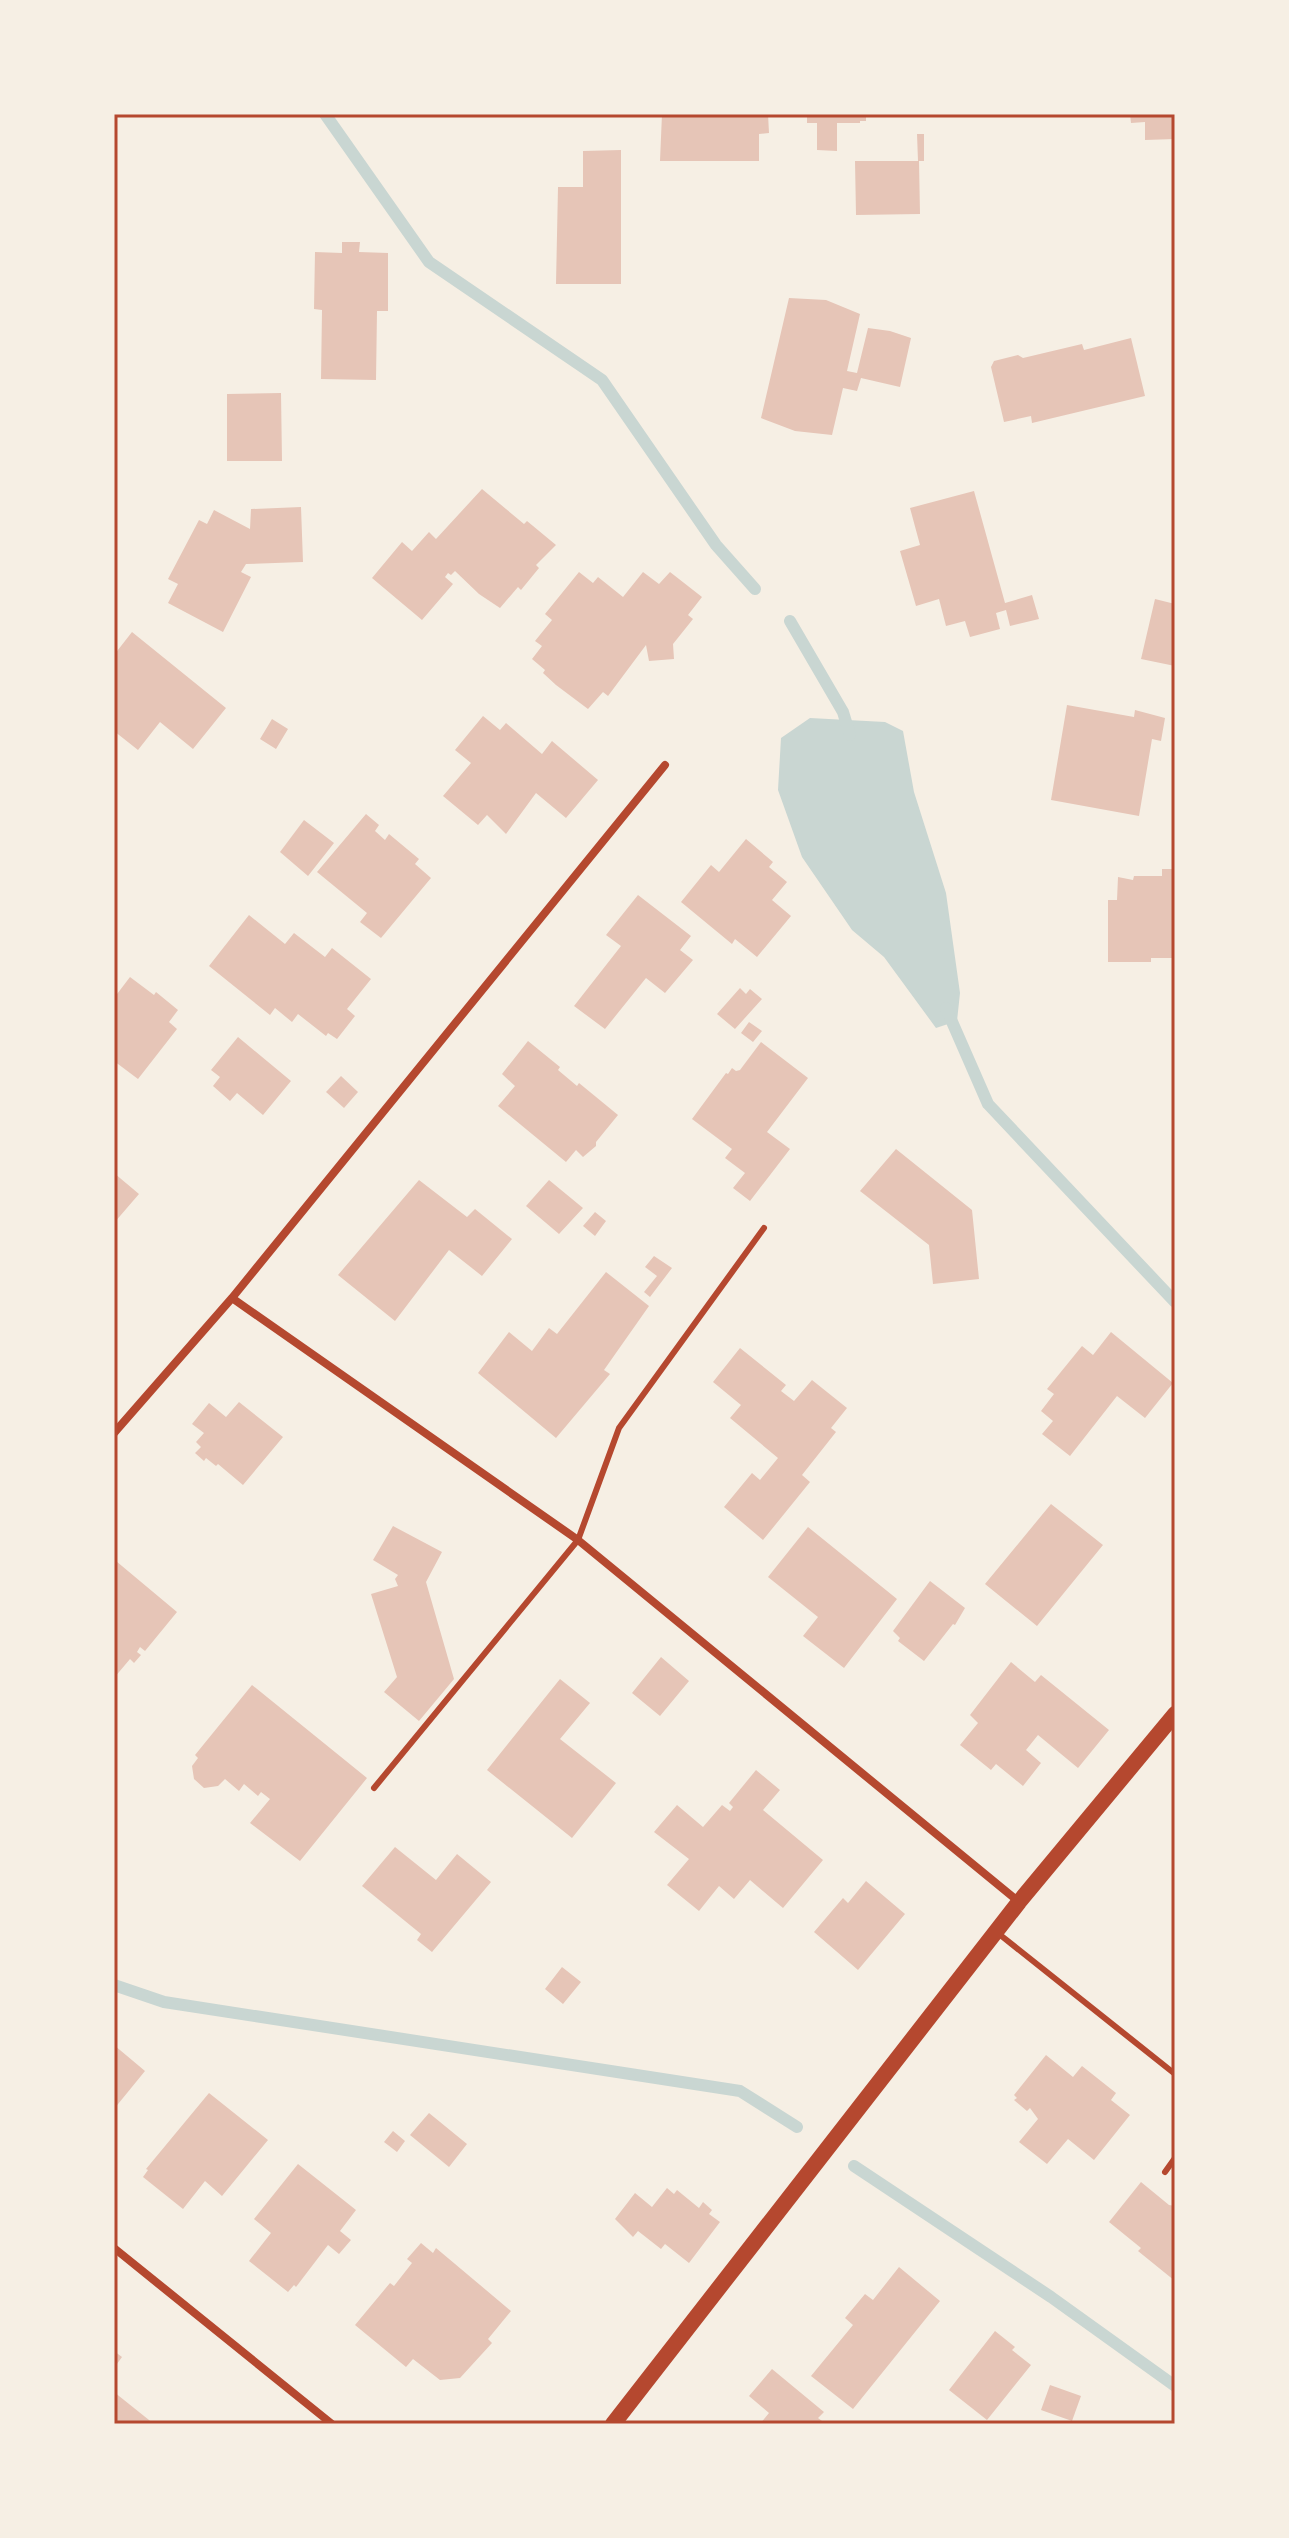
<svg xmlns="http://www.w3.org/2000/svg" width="1289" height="2538" font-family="'Varela Round',sans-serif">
<rect width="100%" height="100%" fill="#f6efe4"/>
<path fill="#c9d6d2" d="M810 718 885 722 903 731 914 792 946 893 960 993 957 1021 936 1028 884 957 852 930 802 857 778 790 781 738Z"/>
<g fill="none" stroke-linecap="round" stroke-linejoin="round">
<path stroke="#c9d6d2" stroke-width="12" d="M325 114 429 262 602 380 716 545 755 589
M790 621 843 712 850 735
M946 1008 988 1104 1175 1302
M114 1985 164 2002 740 2091 797 2127
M854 2166 1051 2297 1175 2386"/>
</g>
<path fill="#e6c5b7" d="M662 114H768L769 133 759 134V161H660Z
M807 114H866V121H860V123H837V151L817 150V123H807Z
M1130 114H1175V139L1145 140V122L1131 123Z
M917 134H924V161H919L920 214 856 215 855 161H918Z
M621 150V284H556L558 187H583V151Z
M342 242H360L359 252 388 253V311H377L376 380 321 379 322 310 314 309 315 252 342 253Z
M789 298 826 300 860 314 847 371 857 373 868 328 890 331 911 338 900 387 861 378 857 391 843 388 832 435 795 431 761 418Z
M1131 338 1145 396 1032 423 1031 416 1004 422 991 367 994 361 1018 355 1023 358 1082 344 1084 350Z
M281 393 282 461H227V394Z
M482 489 524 524 527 521 556 545 536 565 539 568 521 590 518 587 500 608 479 594 455 571 451 575 448 573 445 577 453 584 422 620 372 578 402 542 412 551 429 532 436 539Z
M974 491 1005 603 1032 595 1039 619 1010 626 1006 610 996 613 1000 629 970 637 965 621 946 626 939 599 916 606 900 551 920 545 910 508Z
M301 507 303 562 246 564 241 572 251 577 223 632 168 603 178 584 168 579 199 520 207 524 214 510 250 529 251 509Z
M579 572 593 583 598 577 623 597 643 572 659 584 670 572 702 597 688 615 693 619 673 644 674 659 649 661 646 645 608 696 603 692 588 709 556 685 543 673 545 670 532 659 542 646 535 641 552 620 545 614Z
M1155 599 1175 604V666L1141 659Z
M132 632 226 708 193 749 160 722 138 750 114 731V655Z
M1067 705 1134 717 1135 710 1165 718 1161 741 1152 739 1139 816 1051 800Z
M483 716 500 730 506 723 542 754 552 741 598 780 566 818 536 793 506 834 487 815 478 825 443 796 471 763 455 750Z
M272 719 288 729 276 749 260 739Z
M366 814 379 825 375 831 385 840 389 834 419 859 415 864 431 878 381 938 360 922 367 913 317 872Z
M304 820 334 843 308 876 280 852Z
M746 839 773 862 769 867 787 882 772 900 791 916 757 957 735 939 732 944 681 902 711 865 719 872Z
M1162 869H1175V958H1151V962H1108V900H1117L1118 877 1133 880 1134 876H1162Z
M638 895 691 936 680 950 693 960 665 993 646 978 605 1029 574 1006 621 946 606 935Z
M249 915 285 944 294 933 325 957 332 948 371 979 347 1009 355 1016 337 1039 328 1033 326 1036 298 1014 292 1022 275 1008 270 1015 209 966Z
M130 977 154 995 156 992 178 1010 169 1022 177 1029 138 1079 114 1061V998Z
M740 988 746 994 750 989 762 999 735 1029 717 1014Z
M749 1022 762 1031 753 1042 741 1033Z
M238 1037 291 1081 263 1115 237 1093 230 1101 213 1086 220 1077 211 1070Z
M528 1041 560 1067 558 1070 577 1086 579 1083 618 1115 596 1142V1146L583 1157 576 1150 566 1162 498 1106 515 1086 502 1074Z
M761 1042 808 1078 767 1132 790 1149 750 1201 733 1188 745 1173 725 1158 732 1149 692 1119 726 1073 728 1074 732 1068 736 1071 740 1070Z
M341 1076 358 1092 344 1108 326 1092Z
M896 1149 972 1210 979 1279 933 1284 929 1245 860 1191Z
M114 1173 139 1194 114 1223Z
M419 1180 467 1217 475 1209 512 1239 482 1276 449 1250 395 1321 338 1275Z
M549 1180 583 1208 559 1234 526 1206Z
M595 1212 606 1221 595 1236 583 1226Z
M654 1256 672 1268 650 1297 644 1292 657 1276 645 1267Z
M606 1272 649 1306 604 1370 610 1374 556 1438 478 1373 509 1332 532 1351 549 1328 557 1334Z
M1111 1332 1173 1383 1145 1418 1117 1396 1070 1456 1042 1434 1053 1421 1041 1411 1054 1394 1047 1389 1082 1346 1093 1355Z
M740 1348 786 1385 781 1391 794 1401 812 1380 847 1408 831 1428 836 1432 802 1475 810 1482 763 1540 724 1507 752 1473 760 1480 778 1458 730 1418 741 1405 713 1382Z
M239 1402 283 1437 243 1485 218 1464 216 1466 206 1458 204 1461 195 1453 201 1447 196 1442 204 1433 192 1424 209 1403 226 1417Z
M1051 1504 1103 1545 1037 1626 985 1584Z
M393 1526 442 1552 426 1582 454 1679 419 1721 384 1692 397 1677 371 1594 398 1586 395 1579 398 1575 373 1560Z
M808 1527 897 1599 844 1668 803 1636 818 1617 768 1577Z
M116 1561 177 1612 145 1651 140 1647 137 1652 141 1655 134 1663 130 1659 114 1678Z
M930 1581 965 1608 955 1625 953 1624 924 1661 898 1641 900 1638 893 1631Z
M661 1657 689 1681 660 1716 632 1693Z
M1011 1662 1035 1682 1041 1675 1109 1730 1078 1768 1038 1735 1026 1750 1041 1763 1023 1786 996 1764 991 1770 960 1745 978 1723 970 1715Z
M560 1679 590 1703 560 1739 616 1783 572 1838 487 1770Z
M252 1685 367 1778 300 1861 250 1823 270 1799 261 1792 258 1796 244 1784 239 1791 225 1779 218 1786 204 1788 194 1779 192 1766 198 1758 195 1755Z
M756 1770 780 1790 763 1810 823 1860 783 1908 750 1880 734 1899 719 1886 699 1911 667 1885 689 1859 654 1832 677 1805 703 1827 722 1805 730 1811 733 1807 729 1803Z
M395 1847 436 1880 457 1854 491 1882 432 1952 417 1940 421 1934 362 1886Z
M866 1881 905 1914 858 1970 814 1932 843 1898 848 1903Z
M562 1967 581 1982 563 2004 545 1989Z
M114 2045 145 2071 114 2109Z
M1046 2055 1073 2077 1082 2066 1116 2093 1111 2100 1130 2115 1094 2160 1068 2139 1047 2164 1019 2142 1038 2119 1030 2108 1027 2111 1014 2100 1017 2098 1014 2095Z
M209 2093 268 2140 222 2196 205 2181 183 2209 143 2177 148 2170 146 2169Z
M429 2113 467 2144 449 2167 410 2135Z
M393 2131 405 2141 397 2152 384 2142Z
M298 2164 356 2210 340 2231 351 2240 339 2254 328 2245 296 2287 294 2285 288 2292 249 2261 271 2233 254 2219Z
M1141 2182 1169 2205 1175 2206V2281L1138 2251 1141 2248 1109 2222Z
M667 2188 674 2194 677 2190 699 2208 703 2202 712 2210 709 2214 720 2222 689 2263 665 2244 661 2249 638 2231 633 2237 615 2219 635 2193 652 2207Z
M421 2243 433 2253 436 2248 511 2311 488 2339 492 2343 460 2378 440 2380 413 2359 406 2367 355 2325 390 2283 394 2286 412 2263 407 2259Z
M899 2267 940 2301 853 2409 811 2376 853 2325 845 2318 865 2294 873 2300Z
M995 2331 1015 2347 1012 2350 1031 2365 987 2420 949 2390Z
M114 2351 122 2357 114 2368Z
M772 2369 824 2412 818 2418 826 2424H760L769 2413 749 2396Z
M1050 2385 1081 2396 1072 2421 1041 2410Z
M114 2392 154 2424H114Z"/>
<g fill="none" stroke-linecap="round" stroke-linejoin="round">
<path stroke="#b5482f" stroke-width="6" d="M374 1788 578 1540 619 1428 764 1228
M999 1934 1175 2074
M1165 2172 1175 2158"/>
<path stroke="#b5482f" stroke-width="8" d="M232 1298 578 1540 1019 1902
M114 1433 232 1298 665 765
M114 2248 332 2424"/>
<path stroke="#b5482f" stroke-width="16" d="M613 2424 1019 1902 1175 1714"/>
</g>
<rect width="1289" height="2538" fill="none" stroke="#f6efe4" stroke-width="232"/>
<rect x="116" y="116" width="1057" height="2306" fill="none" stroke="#b5482f" stroke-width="3"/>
</svg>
